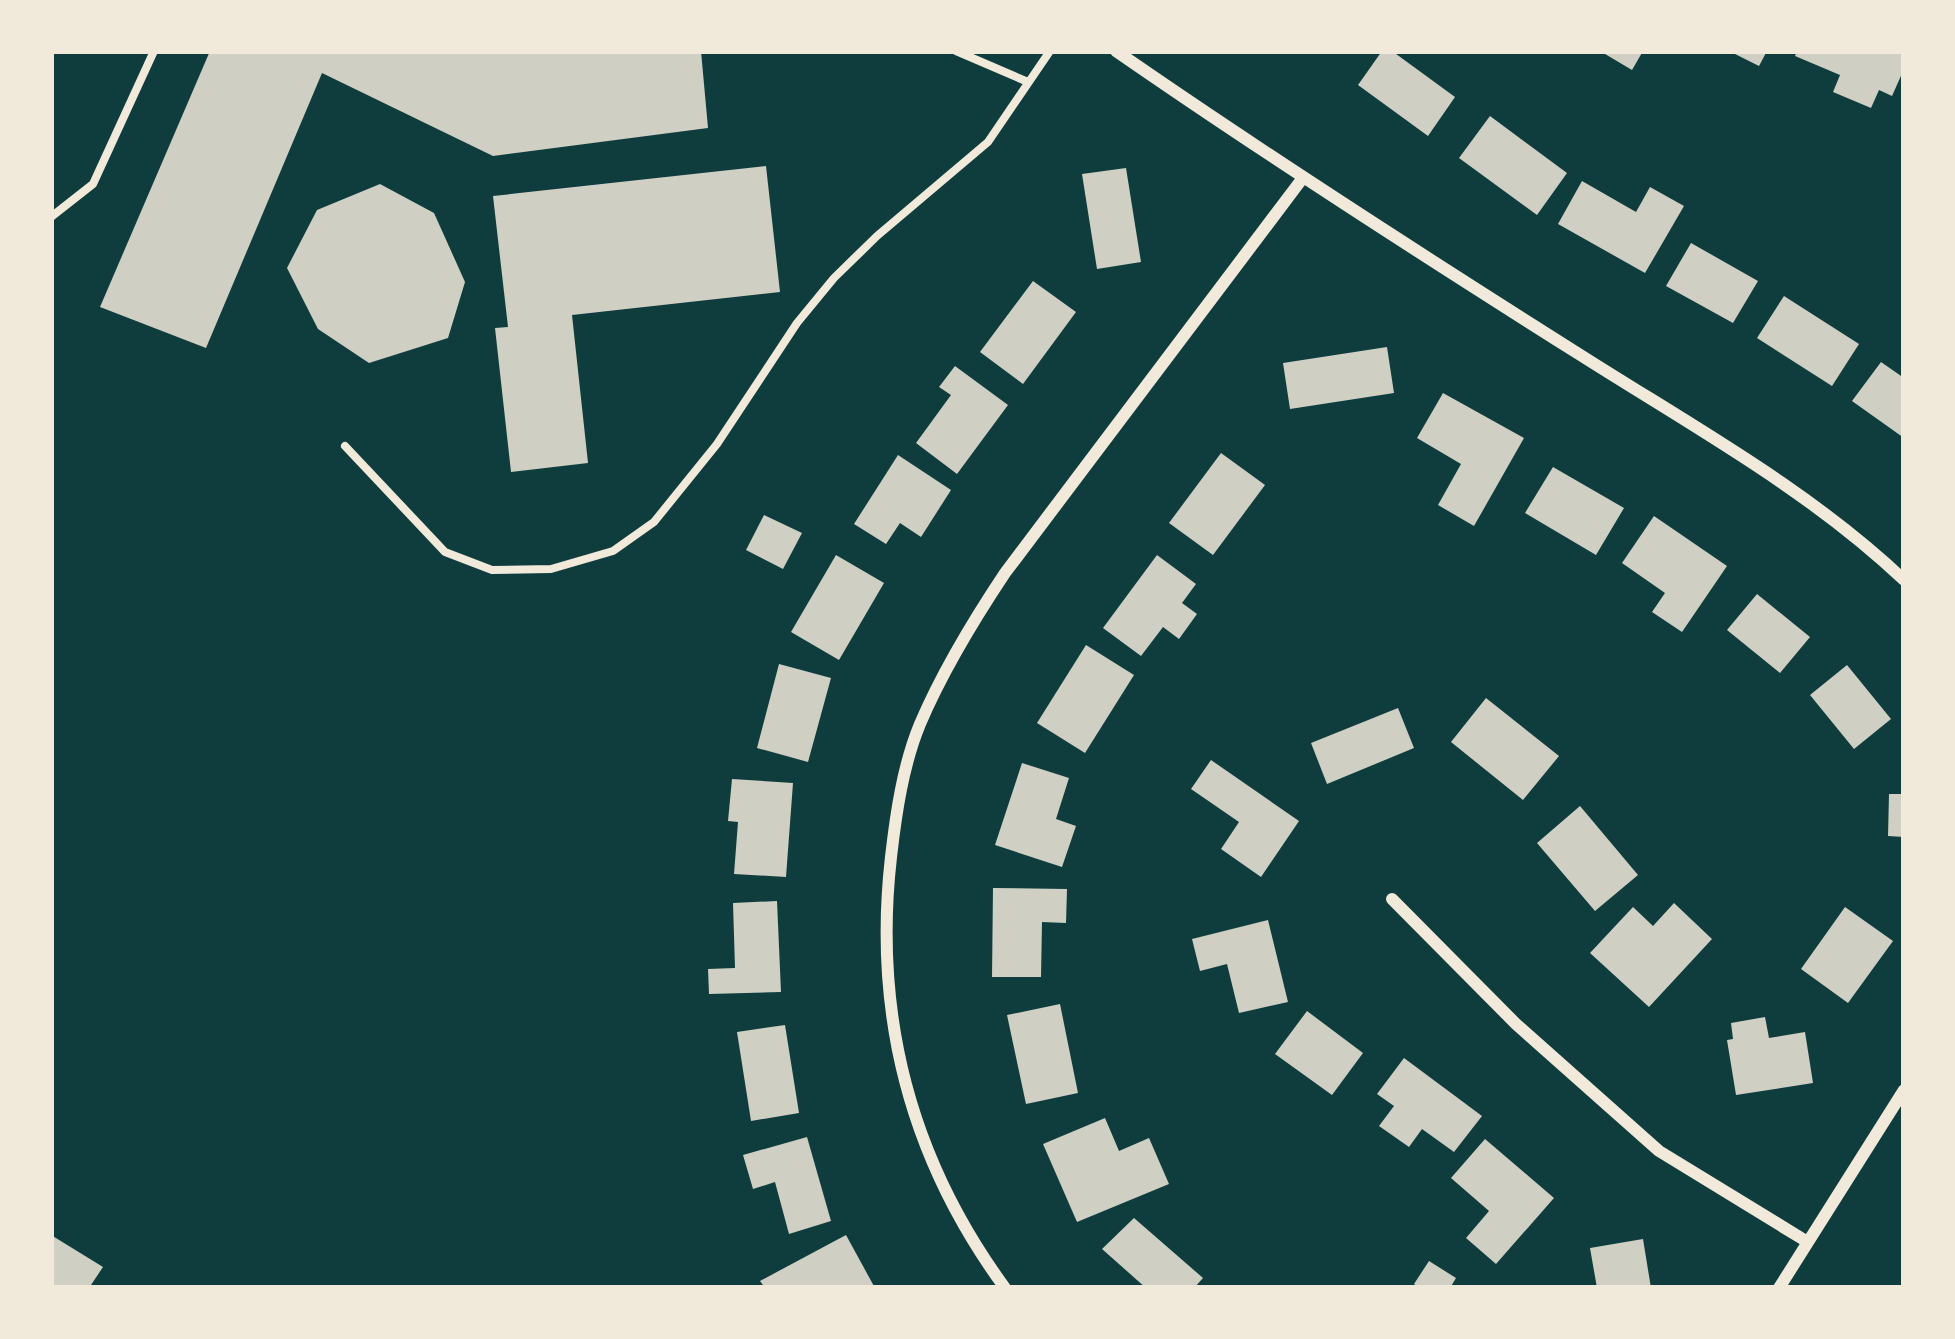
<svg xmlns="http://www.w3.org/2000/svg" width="1955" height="1339" font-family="Quicksand,sans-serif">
<rect width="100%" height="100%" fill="#0f3d3e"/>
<path fill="#cfcfc3" d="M210 51H701L708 128 493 156 322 73 206 348 100 307Z
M1382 51H1392L1455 97 1428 136 1358 85Z
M1600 51H1643L1632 70Z
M1729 51H1767L1759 66Z
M1797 51H1904V69L1892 96 1879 90 1871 108 1833 92 1840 75 1795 56Z
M1490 116 1567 173 1537 215 1459 158Z
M766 166 780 292 572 315 588 463 511 472 495 328 508 327 493 196Z
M1126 168 1141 262 1097 269 1082 174Z
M1582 181 1636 212 1650 187 1684 206 1645 273 1558 224Z
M380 184 434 213 465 282 448 338 369 363 318 329 287 268 317 210Z
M1691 243 1758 281 1733 323 1666 286Z
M1033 281 1076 312 1023 384 980 352Z
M1784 296 1859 344 1832 386 1757 338Z
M1387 347 1394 393 1290 409 1283 363Z
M1881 362 1904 378V438L1852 401Z
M955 366 1008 405 957 474 916 443 951 395 939 387Z
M1443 393 1524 438 1474 526 1438 505 1461 464 1417 438Z
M1221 453 1265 485 1213 555 1169 523Z
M898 455 951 490 921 537 900 523 886 544 854 524Z
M1553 467 1624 508 1596 555 1525 513Z
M764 515 802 533 783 569 746 550Z
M1654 516 1727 566 1682 632 1652 612 1665 593 1622 563Z
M836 555 884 583 839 660 791 632Z
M1157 555 1196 584 1182 603 1197 614 1179 639 1163 627 1141 656 1103 628Z
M1757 594 1810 637 1780 673 1727 630Z
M1086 645 1134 675 1085 753 1037 723Z
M779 664 831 678 808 762 757 748Z
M1847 665 1891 719 1854 749 1810 695Z
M1486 698 1559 756 1523 800 1451 742Z
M1398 708 1414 748 1327 784 1311 743Z
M1211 760 1299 821 1261 877 1221 849 1239 822 1191 789Z
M1022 763 1069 778 1056 819 1076 826 1062 867 995 845Z
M732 779 793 783 786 877 734 874 738 822 728 821Z
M1889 794H1904V837L1888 836Z
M1580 806 1638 875 1595 911 1537 843Z
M993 888 1067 889 1066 923 1042 922 1041 977H992Z
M777 901 781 992 709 994 708 969 735 968 733 903Z
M1674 903 1712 939 1649 1007 1590 953 1633 907 1653 926Z
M1845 907 1893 941 1848 1003 1801 969Z
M1268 920 1288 1002 1239 1013 1227 964 1200 971 1192 939Z
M1060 1004 1078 1093 1026 1104 1007 1015Z
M1307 1011 1363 1053 1332 1095 1275 1054Z
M1765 1017 1769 1038 1805 1032 1813 1083 1736 1095 1727 1040 1733 1039 1731 1023Z
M785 1025 799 1113 751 1121 737 1032Z
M1404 1058 1482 1116 1454 1152 1422 1129 1409 1147 1379 1126 1394 1106 1377 1094Z
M1105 1118 1119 1151 1149 1138 1169 1184 1077 1222 1043 1144Z
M807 1137 831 1221 789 1234 775 1182 753 1189 743 1155Z
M1485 1139 1554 1198 1496 1264 1466 1238 1489 1211 1451 1178Z
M1134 1218 1203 1278 1194 1288H1146L1102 1249Z
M51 1235 103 1267 89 1288H51Z
M846 1235 875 1288H765L760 1281Z
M1643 1239 1651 1288H1597L1590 1248Z
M1429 1261 1456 1278 1450 1288H1420L1414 1284Z"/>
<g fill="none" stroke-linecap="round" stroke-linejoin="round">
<path stroke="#f1e9da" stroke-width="8" d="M956 51 1028 82
M51 217 93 184 154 51
M345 446 445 552 492 570 551 569 613 551 654 522 717 444 797 323 834 278 877 236 988 142 1050 51"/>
<path stroke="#f1e9da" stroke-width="12" d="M1116 51C1269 157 1425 257 1582 356 1692 426 1809 490 1904 580
M1392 899 1516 1024 1659 1151 1806 1241
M1005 1288C911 1160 873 1015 891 857 896 813 903 765 920 724 943 670 973 621 1005 573L1302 179
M1779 1288 1904 1090"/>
</g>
<rect width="1955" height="1339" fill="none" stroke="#f1e9da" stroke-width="108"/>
</svg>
